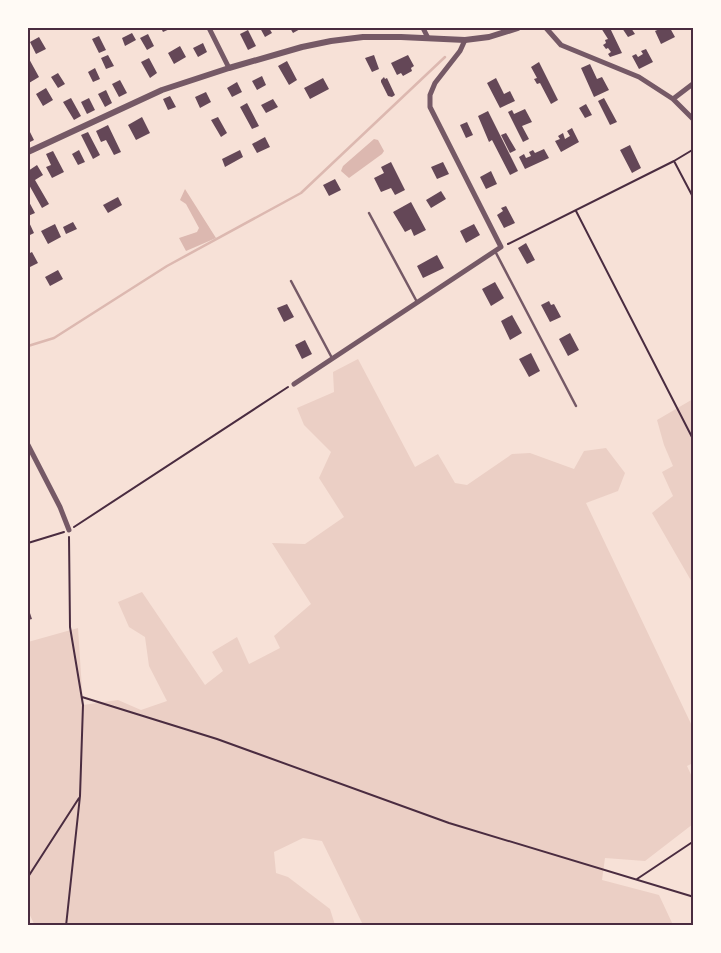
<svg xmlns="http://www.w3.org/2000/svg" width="721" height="953" font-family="'Titillium Web',sans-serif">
<rect width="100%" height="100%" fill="#f7e1d7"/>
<path fill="#ebcfc5" d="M358 359 415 467 438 454 455 483 467 485 512 454 530 453 574 469 584 451 606 448 625 473 618 491 586 503 693 728V763L687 766 693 779V824L645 861 605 858 602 880 659 895 673 925H363L322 841 303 838 274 852 276 873 288 877 330 909 335 925 35 926 28 911V642L78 628 83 705 118 700 141 710 167 701 149 666 145 637 129 627 118 602 142 592 205 685 223 671 212 652 237 637 249 664 280 648 274 636 311 604 272 543 305 544 344 517 319 478 331 452 304 425 297 408 334 392 333 372Z
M693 399V584L652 513 673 496 662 472 673 466 664 445 657 420Z"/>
<path fill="#dcb8b0" d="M374 139 378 140 384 151 382 154 349 178 341 171 343 166Z
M185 189 216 238 186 251 179 238 197 232 199 228 186 204 180 200Z"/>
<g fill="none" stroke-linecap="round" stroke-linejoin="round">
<path stroke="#dcb8b0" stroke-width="2.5" d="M28 346 54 338 167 266 301 193 445 57"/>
</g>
<path fill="#644757" d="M161 28H172L163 32Z
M260 28H269L272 33 265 37Z
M290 28H302L293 33Z
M601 28H610L622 53 610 57 608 54 611 52 608 48 606 49 603 45 606 43 605 40 608 39Z
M622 28H631L635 34 628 37Z
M662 28H670L675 37 661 44 655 31Z
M248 30 256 46 248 50 240 34Z
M132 33 136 40 125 46 122 38Z
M148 34 154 46 147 50 140 38Z
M99 36 106 50 99 53 92 39Z
M39 37 46 49 36 54 30 42Z
M203 43 207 52 198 57 193 48Z
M180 46 186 57 174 64 168 53Z
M646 49 653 62 639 69 632 56 636 54 638 57 643 54 641 51Z
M108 55 114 66 106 69 101 58Z
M374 55 379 69 372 72 365 58Z
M408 55 414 66 411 68 412 71 403 76 401 73 397 75 391 63Z
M28 57 39 77 29 83 28 81Z
M149 58 157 73 150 78 141 62Z
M287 61 297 80 289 85 278 66Z
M539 62 558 100 551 104 540 83 537 84 534 79 537 78 531 67Z
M590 64 597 79 602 77 609 90 594 97 581 68Z
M95 68 100 79 93 82 88 72Z
M58 73 65 84 58 88 51 77Z
M262 76 266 85 257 90 252 81Z
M384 77 385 79 387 78 395 95 392 97 388 96 381 82V80Z
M323 78 329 89 310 99 304 88Z
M496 78 504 94 510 91 515 101 500 108 487 83Z
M120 80 127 93 119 97 112 84Z
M237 82 242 92 232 97 227 88Z
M46 88 53 100 43 106 36 94Z
M106 90 112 103 105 107 98 94Z
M206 92 211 102 200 108 195 97Z
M170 96 176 107 168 110 163 99Z
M71 98 81 116 74 120 63 102Z
M89 98 95 110 87 114 81 102Z
M604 98 617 122 610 125 598 101Z
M273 99 278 107 266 113 261 105Z
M247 103 259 126 252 129 240 107Z
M586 104 592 115 585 118 579 108Z
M525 109 532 122 522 126 529 139 523 142 508 112 512 110 514 114Z
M488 111 518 171 510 175 492 140 489 142 478 116Z
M142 117 150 133 136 140 128 125Z
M218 117 227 133 221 137 211 120Z
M467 122 473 135 466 138 460 125Z
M108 125 121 152 114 155 106 140 101 142 96 131Z
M28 128 34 140 28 143Z
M572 128 579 142 561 152 555 141 560 139 558 136 563 133 565 139 570 136 567 131Z
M88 132 100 155 93 159 81 135Z
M506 133 516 150 510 153 501 135Z
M265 137 270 147 257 153 252 144Z
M630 145 641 168 632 173 620 150Z
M544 149 549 158 525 169 519 157 524 154 526 158 531 156 529 152 533 150 535 153Z
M79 150 85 162 78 165 72 154Z
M240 150 243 157 225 167 222 159Z
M53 151 64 172 52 178 46 167 51 165 46 154Z
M391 162 405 190 395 195 391 188 381 192 374 178 384 173 381 167Z
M443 162 449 174 437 179 431 167Z
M37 165 43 175 35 180 49 204 42 208 28 183V171Z
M491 171 497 184 486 189 480 177Z
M335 179 341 190 329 196 323 185Z
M441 191 446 199 431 208 426 200Z
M118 197 122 205 108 213 103 205Z
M28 200 35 213 28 216Z
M411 202 426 230 414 236 411 229 405 232 393 212Z
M506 206 515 223 504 228 497 215 503 211 501 208Z
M28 220 34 233 28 236Z
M73 222 77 229 66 234 63 227Z
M55 224 61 237 48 244 41 231Z
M474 224 480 235 466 243 460 231Z
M526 243 535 260 527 264 518 248Z
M32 252 38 263 28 268V254Z
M437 255 444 268 423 278 417 266Z
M58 270 63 279 50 286 45 277Z
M495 282 504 298 491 306 482 289Z
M549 301 551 305 554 304 561 317 550 322 541 305Z
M287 304 294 317 284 322 277 308Z
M512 315 522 333 510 340 501 321Z
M570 333 579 350 568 356 559 339Z
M305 340 312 354 302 359 295 345Z
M531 353 540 371 529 377 519 359Z
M28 607 32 619 28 620Z"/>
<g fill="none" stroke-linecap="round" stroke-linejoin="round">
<path stroke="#4a2c40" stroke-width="2" d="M674 161 694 199
M576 211 694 441
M508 244 674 161 694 149
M74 527 288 387
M28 543 64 532
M82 697 217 739 449 823 694 897
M28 877 79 798
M637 879 694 841
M66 926 80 796 83 705 70 627 69 537"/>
<path stroke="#755966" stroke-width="2.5" d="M369 213 417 302
M495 251 576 406
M291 281 332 358"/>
<path stroke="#755966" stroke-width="5" d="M209 28 229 68
M423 28 428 38
M546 28 561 45 639 77 673 99 694 120
M673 99 694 83
M294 384 501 247 430 107V95L435 83 460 51 465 40
M28 445 60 507 69 530"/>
<path stroke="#755966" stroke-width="6" d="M28 152 162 90 229 68 302 47 331 41 363 37H401L465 40 489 37 518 28"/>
</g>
<rect width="721" height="953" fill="none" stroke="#fffaf5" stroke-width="58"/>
<rect x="29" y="29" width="663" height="895" fill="none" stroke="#4a2c40" stroke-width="2"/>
</svg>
